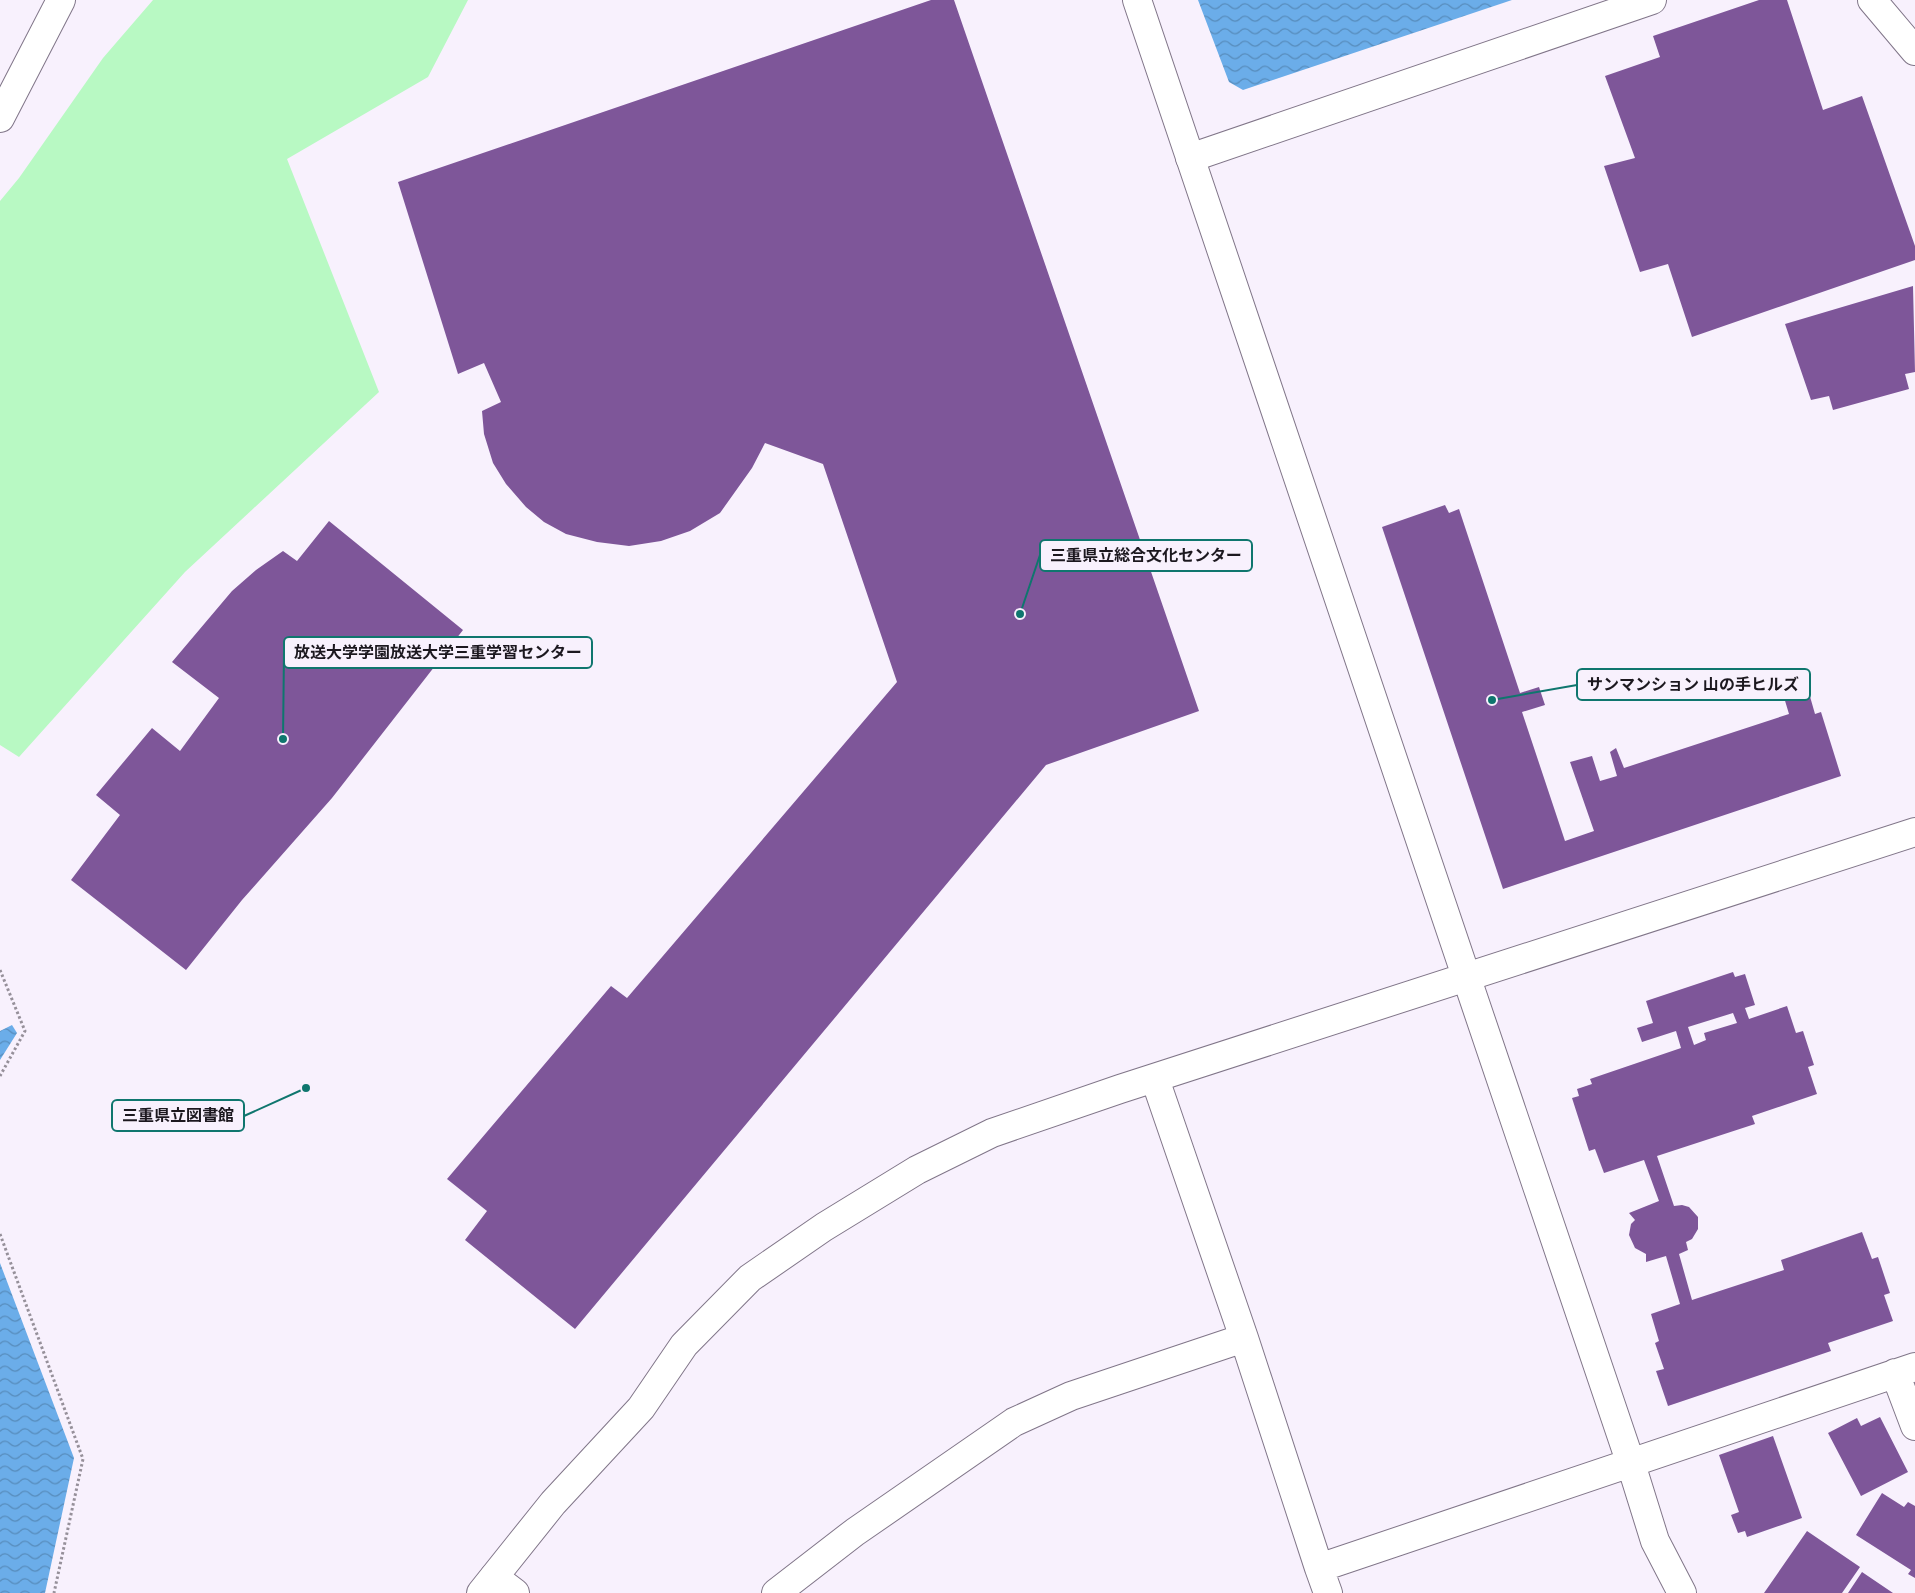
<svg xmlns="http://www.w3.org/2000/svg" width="1915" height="1593" font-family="'PT Sans','Noto Sans JP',sans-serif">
<defs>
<pattern id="water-waves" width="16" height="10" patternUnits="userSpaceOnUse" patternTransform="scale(1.25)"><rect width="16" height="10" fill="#6bade9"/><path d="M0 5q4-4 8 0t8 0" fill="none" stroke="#578cbc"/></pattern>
</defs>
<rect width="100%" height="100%" fill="#f8f1fd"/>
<path fill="#b8f9c3" d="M153 0H468L428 77 287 159 379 392 185 572 19 757 0 745V201L19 178 103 58Z"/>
<path fill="url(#water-waves)" d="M1198 0H1512L1243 90 1229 82Z
M12 1025 17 1033 0 1060V1031Z
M0 1263 74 1458 45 1593H0Z"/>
<path fill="#7e5699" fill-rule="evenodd" d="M931 0H954L1199 711 1046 765 575 1329 465 1240 487 1211 447 1179 611 986 627 998 897 682 823 464 765 443 752 468 720 513 690 531 661 541 629 546 597 542 566 534 544 522 526 507 506 484 493 463 484 434 482 411 501 402 484 363 458 374 398 182Z
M1759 0H1787L1823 110 1862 96 1915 246V260L1692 337 1668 264 1640 272 1604 166 1635 158 1605 76 1660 57 1653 36Z
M1913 286 1915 372 1905 374 1909 389 1833 410 1829 396 1811 400 1785 324Z
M1445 505 1449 513 1459 509 1520 693 1539 687 1545 705 1522 712 1565 841 1594 831 1570 762 1592 756 1600 781 1617 776 1610 752 1616 748 1624 768 1789 714 1783 694 1807 686 1815 714 1821 712 1841 776 1503 889 1382 527Z
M329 521 463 630 332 798 242 900 186 970 71 880 120 815 96 795 152 728 180 751 219 698 172 662 232 591 256 570 283 551 297 561Z
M1733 972 1735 977 1745 974 1755 1005 1745 1008 1749 1019 1787 1006 1796 1033 1803 1031 1814 1065 1808 1067 1817 1094 1752 1116 1755 1124 1657 1156 1674 1206 1682 1205 1689 1207 1698 1217V1229L1692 1239 1686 1242 1688 1250 1679 1254 1692 1300 1784 1270 1781 1260 1862 1232 1872 1259 1878 1257 1890 1293 1884 1295 1893 1321 1828 1343 1831 1351 1668 1406 1656 1371 1664 1369 1655 1343 1659 1341 1651 1314 1680 1304 1666 1256 1646 1262V1254L1635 1248 1629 1235 1631 1224 1635 1220 1629 1213 1659 1201 1644 1160 1604 1173 1595 1149 1589 1151 1572 1098 1579 1096 1577 1089 1592 1084 1590 1079 1681 1048 1676 1031 1642 1042 1637 1028 1653 1023 1646 1001ZM1733 1013 1737 1023 1704 1033 1706 1040 1694 1045 1688 1027Z
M1880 1417 1908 1472 1861 1496 1828 1433 1857 1418 1861 1426Z
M1773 1436 1802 1518 1747 1537 1745 1531 1738 1533 1731 1515 1739 1512 1719 1455Z
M1882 1493 1904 1507 1908 1502 1915 1506V1578L1908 1574 1911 1570 1856 1535Z
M1807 1531 1860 1567 1842 1593H1764Z
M1862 1572 1893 1593H1848Z"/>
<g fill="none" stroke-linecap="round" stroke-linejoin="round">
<g stroke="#817689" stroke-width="30">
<path id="street" d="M1872 0 1915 51
M0 118 61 0
M1190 158 1652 0
M1466 976 1631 1464 1655 1541 1682 1593
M1155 1079 1244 1338 1319 1568 1915 1367
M1895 1373 1915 1426
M1319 1568 1328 1593
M494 1577 515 1593
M776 1593 855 1532 1014 1422 1071 1396 1244 1338"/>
</g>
<g stroke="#817689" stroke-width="30">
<path id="secondary" d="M1137 0 1466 976
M481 1593 553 1503 641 1408 684 1345 750 1278 824 1227 917 1170 992 1133 1120 1089 1915 832"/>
</g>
<path stroke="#96909a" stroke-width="3" stroke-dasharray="2.5 2.5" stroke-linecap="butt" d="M0 970 25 1031 0 1076
M0 1234 83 1459 54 1593"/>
<use href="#street" stroke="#fff" stroke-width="28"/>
<use href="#secondary" stroke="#fff" stroke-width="28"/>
</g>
<path fill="none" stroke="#0f766e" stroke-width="2" d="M1020 614L1040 555M283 739L284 652M1492 700L1577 685M306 1088L244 1116"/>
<g fill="#0f766e" stroke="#f8f1fd" stroke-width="2">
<circle cx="1020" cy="614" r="5"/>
<circle cx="283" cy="739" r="5"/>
<circle cx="1492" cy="700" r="5"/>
<circle cx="306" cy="1088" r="5"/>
</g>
<g fill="#f8f1fd" stroke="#0f766e" stroke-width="2">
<rect x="1040" y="540" width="212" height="31" rx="5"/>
<rect x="284" y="637" width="308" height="31" rx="5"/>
<rect x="1577" y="669" width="233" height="31" rx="5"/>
<rect x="112" y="1100" width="132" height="31" rx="5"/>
</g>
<g font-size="16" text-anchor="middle" font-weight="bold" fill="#1c181f">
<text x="1146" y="561">三重県立総合文化センター</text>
<text x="438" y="658">放送大学学園放送大学三重学習センター</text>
<text x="1693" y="690">サンマンション 山の手ヒルズ</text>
<text x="178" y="1121">三重県立図書館</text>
</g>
</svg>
